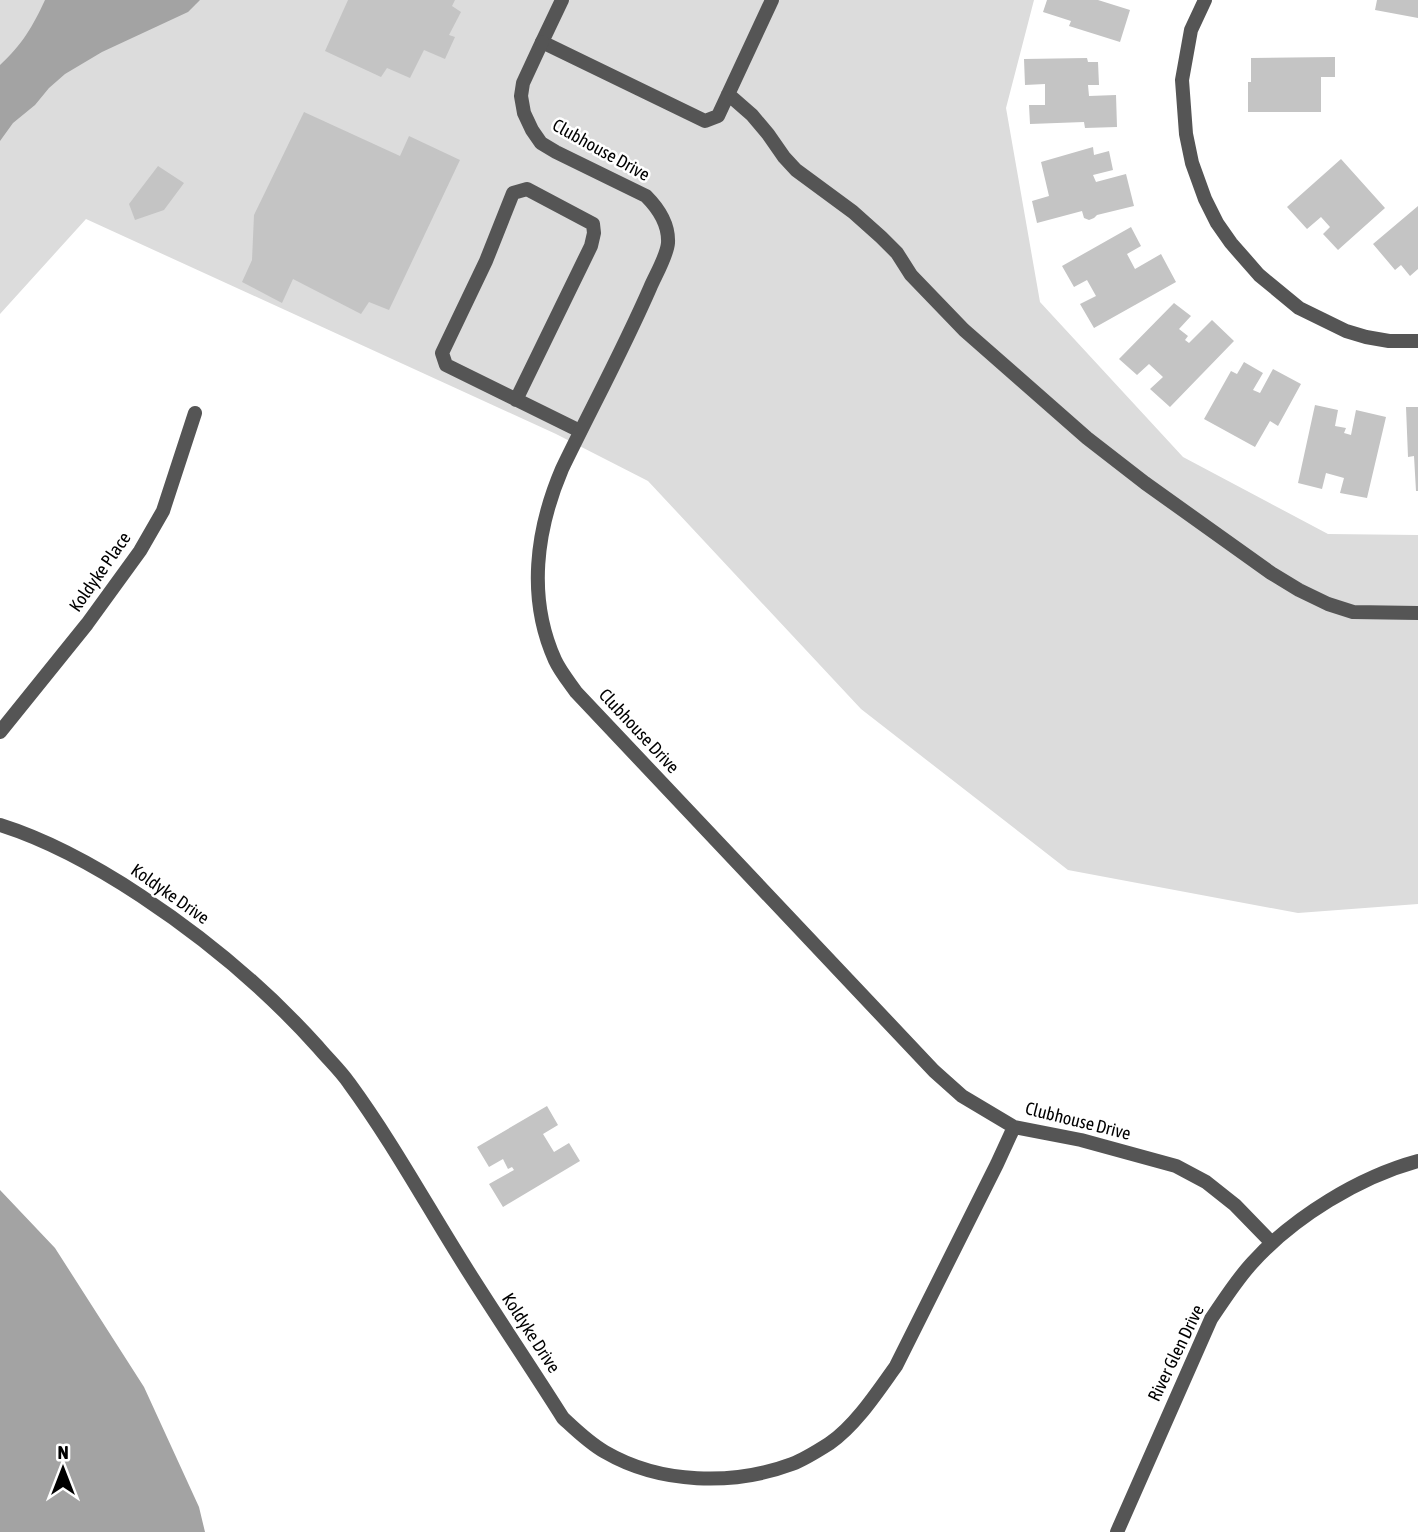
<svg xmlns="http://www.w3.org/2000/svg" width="1418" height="1532" font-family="'Asap Condensed',sans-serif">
<rect width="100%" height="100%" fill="#fff"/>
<path fill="#dcdcdc" d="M0 0H1034L1006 108 1040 302 1183 457 1328 534 1418 535V904L1298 913 1068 870 861 709 648 481 556 434 86 219 0 314Z"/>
<path fill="#a3a3a3" d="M45 0H200L188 12 102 52 65 74 49 88 35 105 13 123 0 141V65C22 45 33 26 45 0Z
M0 1190 55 1248 144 1387 199 1507 205 1532H0Z"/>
<path fill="#c4c4c4" d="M348 0H455L452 6 461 12 449 35 455 37 445 59 424 50 410 78 387 68 381 77 325 51Z
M1047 0H1098L1130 10 1120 42 1069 26 1071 21 1043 12Z
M1377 0H1418V18L1375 10Z
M1335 57V77H1321V112H1248V82H1251V58Z
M1087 58 1088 62H1098L1099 85H1088L1089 96 1116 95 1117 127 1085 128 1084 122 1030 124 1029 105H1045V84L1025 85 1024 59Z
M304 112 400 156 409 136 460 160 389 310 369 302 361 314 293 279 282 303 242 282 252 260 254 215Z
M1093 147 1094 155 1109 151 1113 170 1093 175 1096 182 1126 174 1134 206 1097 215 1094 218 1089 220 1084 218 1082 211 1037 223 1032 201 1049 196 1041 162Z
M1341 159 1385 208 1338 250 1323 234 1330 227 1321 217 1307 229 1287 207Z
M158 166 184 183 164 210 135 220 129 204Z
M1418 206V269L1410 276 1401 265 1395 270 1373 244Z
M1131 227 1141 246 1127 254 1135 269 1161 254 1176 282 1094 328 1080 304 1096 296 1087 280 1074 287 1062 266Z
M1174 303 1191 316 1179 329 1188 336 1185 340 1189 343 1212 320 1234 341 1170 407 1150 389 1163 377 1149 364 1137 375 1119 359Z
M1244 362 1263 373 1253 390 1260 393 1273 369 1301 384 1278 426 1270 421 1255 447 1204 419 1231 371 1237 374Z
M1315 405 1338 410 1335 426 1346 428 1344 433 1351 435 1356 410 1386 417 1367 498 1340 493 1344 478 1326 473 1322 489 1298 483Z
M1406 407H1418V491H1416L1414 456 1408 457Z
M547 1106 558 1125 543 1134 554 1152 569 1143 580 1161 503 1207 489 1184 514 1170 512 1167 508 1169 503 1159 489 1167 477 1147Z"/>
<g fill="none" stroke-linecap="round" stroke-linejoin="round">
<path stroke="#555" stroke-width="14" d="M562 0 542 42 705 121 718 116 772 0
M728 94 752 115 768 134 784 157 796 170 853 212 881 237 897 253 911 275 964 330 1087 438 1145 483 1271 573 1299 590 1328 604 1353 612 1418 613
M516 400 591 246 594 233 593 224 527 189 513 193 486 261 442 353 446 365 580 431"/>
<path stroke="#555" stroke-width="14" d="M1205 0 1191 30 1182 80 1186 134 1192 163 1205 199 1217 223 1231 243 1259 275 1299 308 1346 331 1366 337 1389 341H1418
M542 42 523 83 521 96 524 113 532 130 541 143 556 152 646 196C659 209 669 224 668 243 667 256 655 276 650 288 623 350 591 409 562 469 536 530 527 598 555 660 560 671 569 682 576 692L934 1071 962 1096 1014 1127 1081 1140 1176 1166 1206 1182 1235 1205 1272 1243
M0 732 87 624 140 551 163 511 195 413
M0 825C51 841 97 867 141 896 206 939 266 989 318 1047 328 1059 340 1070 349 1083 393 1143 428 1208 468 1271 499 1320 532 1369 563 1418 576 1430 589 1443 605 1452 660 1484 733 1486 792 1464 805 1459 819 1450 830 1443 856 1425 878 1391 896 1366L997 1164 1014 1127
M1117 1532 1211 1319C1224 1300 1237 1279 1253 1262 1294 1217 1359 1177 1418 1161"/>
</g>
<g text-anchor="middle" stroke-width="5" stroke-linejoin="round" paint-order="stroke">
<g font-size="18" fill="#000" stroke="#fff">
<text transform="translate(601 150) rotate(29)" y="6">Clubhouse Drive</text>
<text transform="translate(100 572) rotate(-55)" y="6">Koldyke Place</text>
<text transform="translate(639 731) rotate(47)" y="6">Clubhouse Drive</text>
<text transform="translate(170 894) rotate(35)" y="6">Koldyke Drive</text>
<text transform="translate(1078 1121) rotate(14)" y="6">Clubhouse Drive</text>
<text transform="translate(531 1333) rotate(57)" y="6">Koldyke Drive</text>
<text transform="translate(1176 1353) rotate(-64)" y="6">River Glen Drive</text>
</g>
</g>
<g transform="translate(63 1469)" stroke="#ffffff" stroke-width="5" paint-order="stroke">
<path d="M0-5L12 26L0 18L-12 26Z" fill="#000000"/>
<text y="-10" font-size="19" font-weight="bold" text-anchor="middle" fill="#000000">N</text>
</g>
</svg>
